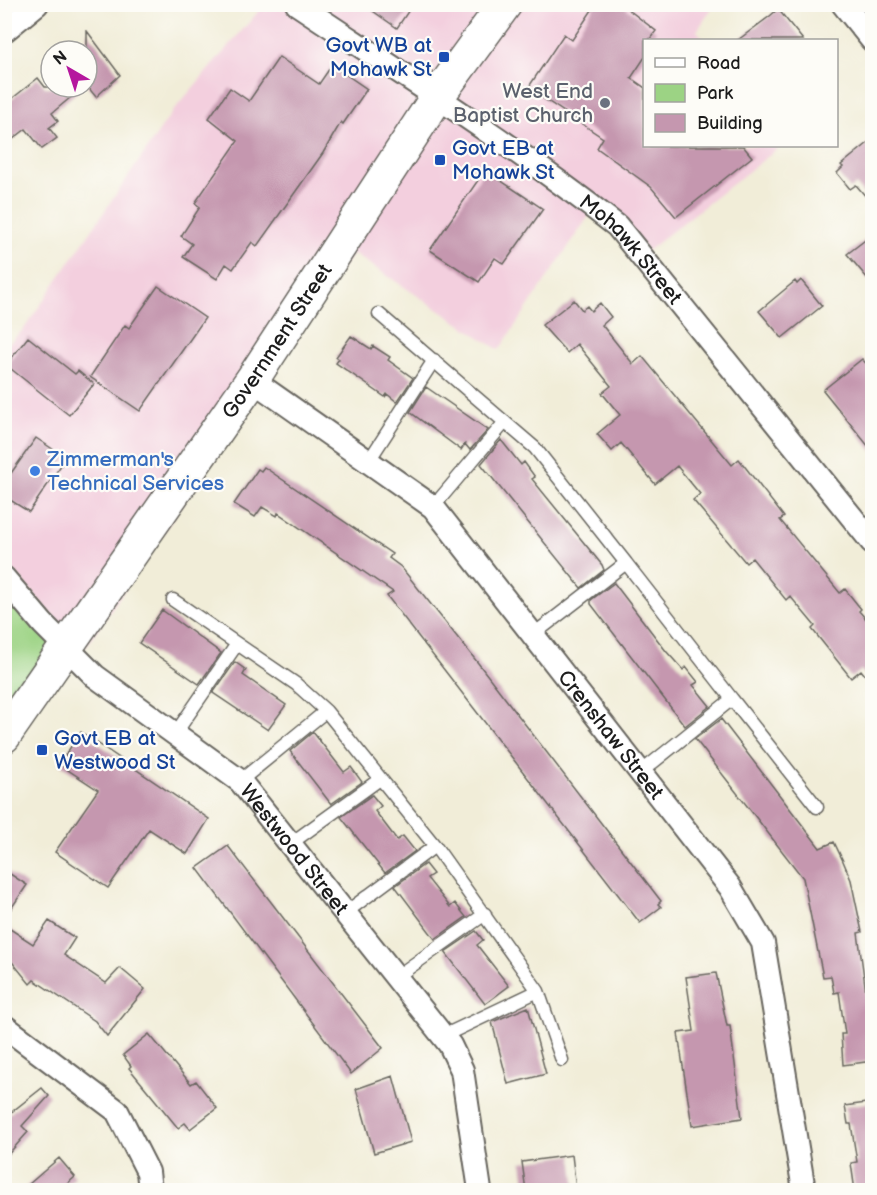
<svg xmlns="http://www.w3.org/2000/svg" width="877" height="1195" font-family="'Balsamiq Sans',sans-serif">
<rect width="100%" height="100%" fill="#fdfcf7"/>
<filter id="ink" filterUnits="userSpaceOnUse"><feTurbulence type="fractalNoise" baseFrequency=".0167" numOctaves="2"/><feDisplacementMap in="SourceGraphic" scale="12" xChannelSelector="R" yChannelSelector="G"/><feConvolveMatrix kernelMatrix="1 2 1 2 8 2 1 2 1" color-interpolation-filters="sRGB"/></filter>
<filter id="wash" filterUnits="userSpaceOnUse"><feTurbulence type="fractalNoise" baseFrequency=".008" numOctaves="4" result="noise"/><feDisplacementMap in="SourceGraphic" scale="24" xChannelSelector="R" yChannelSelector="G"/><feGaussianBlur stdDeviation="1.35" result="paint"/><feColorMatrix in="noise" values="0 0 0 0 0 0 0 0 0 0 0 0 0 0 0 0 0 1.4 0 .05"/><feComposite in="paint" operator="in"/></filter>
<g filter="url(#wash)">
<rect width="100%" height="100%" fill="#f1edd8"/>
<path fill="#f3cfde" d="M264 5H714L697 31 705 40H644V146H781L647 251 601 198 499 350 353 253 83 651 5 561V347L24 329 173 111Z"/>
<path fill="#9cd384" stroke="#5c7850" stroke-width="1.5" d="M5 578 66 648 5 736Z"/>
<g id="blocks">
<path fill="#c597af" d="M363 4H413L397 28Z
M596 4H621L656 31 649 40H645V57L631 78 645 88V146H743L752 157 676 217 651 187 597 148 603 138 528 88 564 34 572 40Z
M778 9 803 40H738L770 16Z
M87 31 120 75 96 97 87 86Z
M279 57 319 84 332 65 367 89 343 124 341 122 323 153 257 246 252 242 233 269 226 264 217 279 183 257 192 244 181 236 200 207 195 203 238 141 209 118 230 88 249 101Z
M38 78 45 87H83L52 113 58 121 49 128 57 138 42 149 26 129 4 146V105Z
M873 139V205L856 185 850 189 837 173 843 167 841 165Z
M485 170 543 209 504 264 495 258 479 282 430 250Z
M873 234V285L847 254Z
M801 280 822 306 782 338 759 311 795 281 797 284Z
M158 286 205 318 140 411 90 377 125 325 129 328Z
M574 300 582 310 587 306 591 311 600 303 611 317 602 325 633 364 642 356 732 465 739 459 784 517 780 520 840 593 845 589 861 609 859 611 873 627V685L861 670 851 678 812 629 815 626 790 596 786 600 752 558 746 563 693 500 700 494 677 466 655 484 621 443 612 451 597 434 620 415 602 393 611 386 577 344 567 353 542 325Z
M351 336 371 349 373 346 390 357 388 360 413 378 397 402 387 394 385 397 336 363 339 359 336 357Z
M28 337 75 374 78 371 94 384 69 415 6 365Z
M862 359 873 371V452L823 390Z
M426 387 488 430 470 450 465 444 461 450 410 412Z
M36 438 66 458 29 512 4 496V483Z
M501 440 521 465 524 462 535 477 532 479 602 565 604 570 581 588 481 464Z
M264 467 392 554 389 558 401 567 478 663 661 901 658 904 661 907 640 923 387 596 393 592 278 513 277 516 262 507 255 517 234 504 258 469 261 471Z
M614 583 666 651 683 670 686 667 698 682 693 685 710 706 685 726 591 604V600Z
M162 610 221 653 199 684 139 643Z
M235 662 246 670 243 675 286 705 268 730 213 693Z
M721 719 820 848 834 842 843 861 851 880 862 932 858 933 867 1000 873 999V1061L843 1065 841 1034H845L839 992 834 993 831 976 823 977 803 878 695 739Z
M81 732 209 819 187 854 149 829 108 888 55 852 98 790 59 764Z
M313 732 344 772 351 767 362 782 331 804 290 751Z
M372 795 381 806 375 811 397 840 403 836 415 851 385 873 341 817Z
M228 846 383 1048 351 1074 197 868Z
M425 864 433 874 427 878 450 907 455 903 466 917 435 939 395 886Z
M4 870 27 885 4 919Z
M49 921 75 938 64 955 106 983 120 968 145 989 107 1036 95 1021 34 980 30 984 4 952V925L33 944Z
M476 931 483 940 477 945 509 986 485 1004 445 952Z
M716 973 727 1026H730L742 1118 692 1126 678 1033 694 1031 686 977Z
M528 1007 546 1074 508 1084 492 1022Z
M149 1034 191 1084 196 1081 217 1108 190 1129 185 1123 178 1128 129 1068 131 1066 123 1055Z
M393 1076 411 1142 374 1153 356 1089Z
M42 1088 49 1096 22 1126 28 1132 4 1159V1110L9 1114Z
M873 1102V1191H855L851 1163 857 1162 851 1124H848L845 1106Z
M572 1155 576 1189 526 1191 522 1162Z
M59 1158 75 1177 59 1191H21Z"/>
</g>
</g>
<g filter="url(#ink)">
<use href="#blocks" fill-opacity="0" stroke="#67655e" stroke-width="1.5"/>
<g fill="none" stroke-linecap="round" stroke-linejoin="round">
<g stroke="#67655e" stroke-width="15">
<path id="service" d="M379 314 535 448 626 563
M368 462 434 360
M433 507 505 422
M173 600 296 684 326 711 435 846 538 991 562 1060
M534 634 626 563 732 699
M175 734 237 644
M641 772 732 699 817 807
M240 781 326 711
M290 844 380 779
M345 913 435 846
M396 977 485 914
M443 1036 538 991"/>
</g>
<g stroke="#67655e" stroke-width="26">
<g id="minor">
<path id="s1" d="M297 4C405 76 515 146 617 226L872 542"/>
<path d="M843 4 872 40"/>
<path d="M4 31 37 4"/>
<path id="s2" d="M252 380 433 507 730 887 763 943 804 1190"/>
<path id="s3" d="M4 578 43 624 95 676 240 781 450 1045 462 1070 480 1190"/>
<path d="M4 1026 117 1111 148 1172 150 1190"/>
</g>
</g>
<g stroke="#67655e" stroke-width="36">
<g id="primary">
<path id="s4" d="M4 736 252 380 437 97 505 4"/>
</g>
</g>
<use href="#service" stroke="#fff" stroke-width="12"/>
<use href="#minor" stroke="#fff" stroke-width="22"/>
<use href="#primary" stroke="#fff" stroke-width="33"/>
</g>
</g>
<g fill="#1a4fb4" stroke="#fdfcf7" stroke-width="2">
<rect x="438" y="51" width="12" height="12" rx="3"/>
<rect x="434" y="154" width="12" height="12" rx="3"/>
<rect x="36" y="744" width="12" height="12" rx="3"/>
</g>
<circle fill="#6b7280" stroke="#fdfcf7" stroke-width="2" cx="605" cy="103" r="6"/>
<circle fill="#3f7fe0" stroke="#fdfcf7" stroke-width="2" cx="35" cy="471" r="6"/>
<g text-anchor="middle" stroke-width="4.5" stroke-linejoin="round" paint-order="stroke">
<g font-size="21" fill="#164399" stroke="#fdfcf7" text-anchor="start">
<text x="432" y="52" text-anchor="end">Govt WB at<tspan x="432" dy="24">Mohawk St</tspan></text>
<text x="452" y="155">Govt EB at<tspan x="452" dy="24">Mohawk St</tspan></text>
<text x="54" y="745">Govt EB at<tspan x="54" dy="24">Westwood St</tspan></text>
</g>
<g font-size="21" fill="#5b616d" stroke="#fdfcf7" text-anchor="end">
<text x="593" y="98">West End<tspan x="593" dy="24">Baptist Church</tspan></text>
</g>
<g font-size="21" fill="#1c1c1c" stroke="#fdfcf7">
<text dy="7" stroke="none"><textPath href="#s1" startOffset="416">Mohawk Street</textPath></text>
<text dy="7" stroke="none"><textPath href="#s4" startOffset="480">Government Street</textPath></text>
<text dy="7" stroke="none"><textPath href="#s2" startOffset="510">Crenshaw Street</textPath></text>
<text dy="7" stroke="none"><textPath href="#s3" startOffset="400">Westwood Street</textPath></text>
</g>
<g font-size="21" fill="#366cbe" stroke="#fdfcf7" text-anchor="start">
<text x="47" y="466">Zimmerman's<tspan x="47" dy="24">Technical Services</tspan></text>
</g>
</g>
<rect width="877" height="1195" fill="none" stroke="#fdfcf7" stroke-width="24"/>
<rect x="643" y="39" width="195" height="108" fill="#fdfcf7" stroke="#a3a29f" stroke-width="1.5"/>
<rect x="655" y="58" width="30" height="9" fill="#ffffff" stroke="#a3a29f" stroke-width="1.5"/>
<text x="697" y="69" font-size="18" fill="#1c1c1c">Road</text>
<rect x="655" y="84" width="30" height="18" fill="#9cd384" stroke="#a3a29f" stroke-width="1.5"/>
<text x="697" y="99" font-size="18" fill="#1c1c1c">Park</text>
<rect x="655" y="114" width="30" height="18" fill="#c597af" stroke="#a3a29f" stroke-width="1.5"/>
<text x="697" y="129" font-size="18" fill="#1c1c1c">Building</text>
<g transform="translate(69 69) rotate(321)"><circle r="28" fill="#fdfcf7" stroke="#a3a29f" stroke-width="1.5"/>
<path d="M0-4.5L10 22L0 15L-10 22Z" fill="#b5179e"/>
<text y="-9" font-size="16" font-weight="bold" text-anchor="middle" fill="#1c1c1c">N</text>
</g>
</svg>
